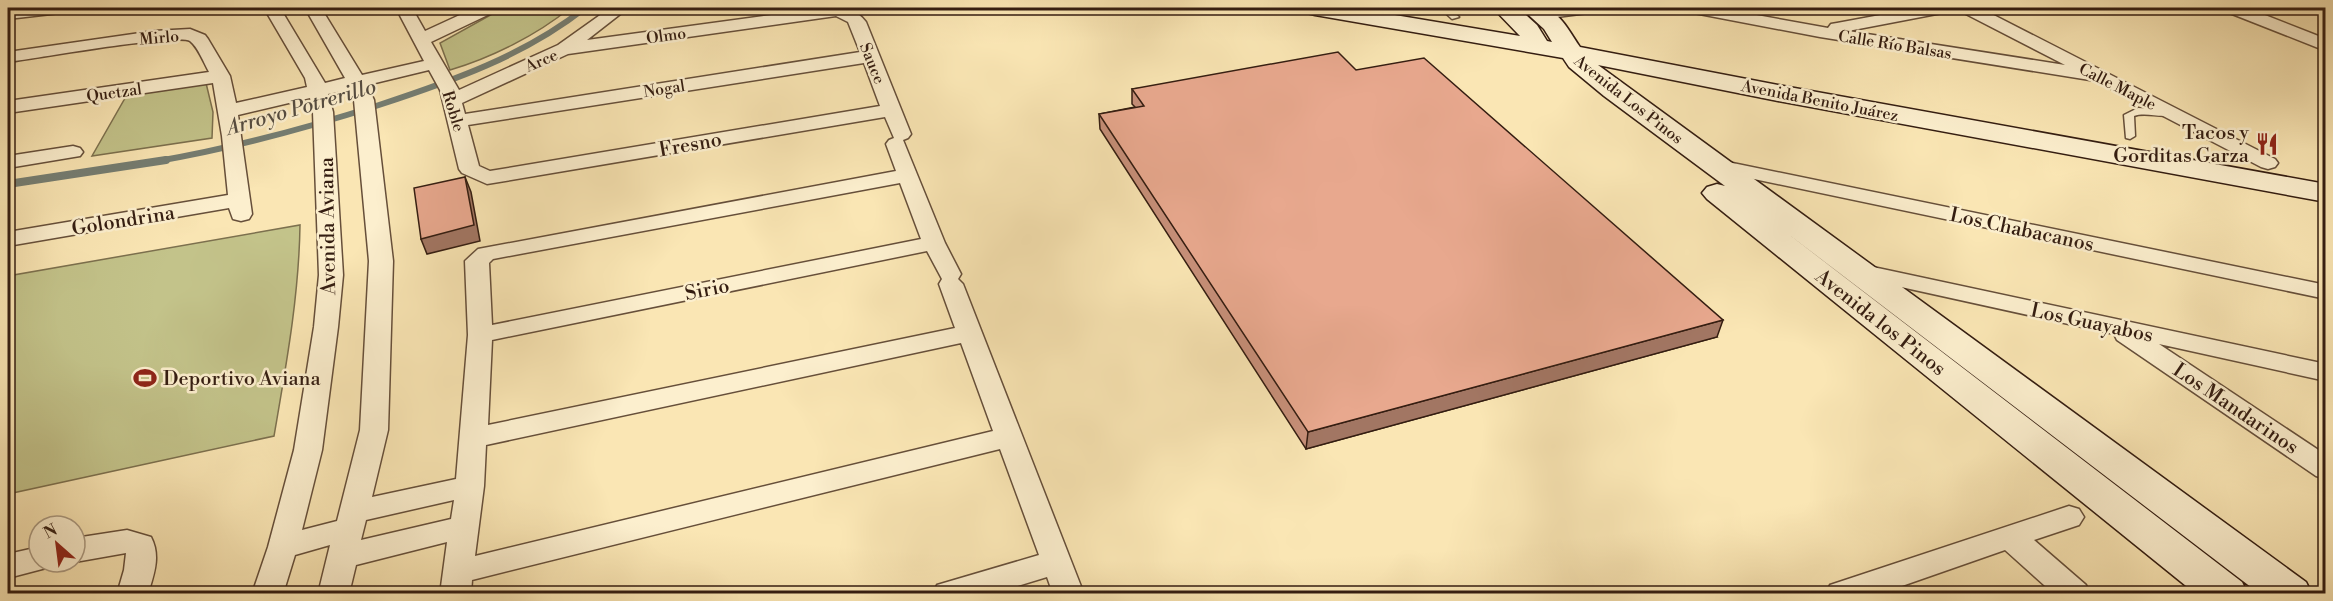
<svg xmlns="http://www.w3.org/2000/svg" width="2333" height="601" font-family="'Libre Bodoni',serif">
<rect width="100%" height="100%" fill="#fae6b4"/>
<filter id="stains"><feTurbulence type="fractalNoise" baseFrequency=".00333" numOctaves="4"/><feColorMatrix values="0 0 0 0 .2 0 0 0 0 .09 0 0 0 0 .02 0 0 0 .5 -.17"/></filter>
<radialGradient id="worn" r=".72"><stop offset=".6" stop-color="#630" stop-opacity="0"/><stop offset="1" stop-color="#630" stop-opacity=".3"/></radialGradient>
<path fill="#c3c38a" stroke="#7c704e" stroke-width="1.5" d="M503 8H570C537 35 491 58 450 70L440 43Z
M206 83 213 112 212 138 92 156 128 93Z
M300 225C299 296 286 366 274 436L8 494V276Z"/>
<g fill="none" stroke-linecap="round" stroke-linejoin="round">
<path stroke="#757e73" stroke-width="6" d="M158 161C233 148 307 128 379 105 452 81 524 56 585 8"/>
<path stroke="#757e73" stroke-width="8" d="M8 184 166 160"/>
<g stroke="#664f3a" stroke-width="3">
<path id="lane" d="M1440 8H1449L1459 17 1452 19Z
M2138 108 2170 110 2175 113C2164 120 2147 111 2134 116L2135 136 2130 139 2126 138 2124 115Z"/>
</g>
<g stroke="#664f3a" stroke-width="3">
<path id="street" d="M20 8H68L66 12 60 13 8 19V9Z
M264 8H280L325 83 345 78 305 8H321L362 75 424 61 396 8H412L425 31 475 8H496L494 12 431 42 459 90 558 45 610 8H628L587 40 822 8C840 8 854 6 866 22L911 134 908 138 903 140 945 243 961 274 958 279 963 284 1084 594H1053L1047 577 991 594H933L937 585 1039 555 1000 449 472 580 471 594H440L447 542 356 565 349 594H318L330 545 295 555 283 594H252L268 547 294 450 314 327 319 275 313 112 310 98 238 115 252 214 249 219 241 221 233 219 229 208 8 246V232L228 195 222 136 213 83 8 113V101L209 72C204 63 198 47 190 41 177 33 33 59 8 62V52L154 31 190 29 205 35 208 39 230 76 236 103 307 87 305 78ZM836 16 848 22 860 52 465 114 462 103 568 54ZM864 63 880 106 490 171 479 166 468 125ZM429 70 440 90 459 169 462 173 487 184 885 117 894 138 889 140 886 144 896 171 478 249 465 261 468 335 456 479 372 497 388 430 393 261 374 100 367 85ZM350 89 354 100 369 261 360 430 337 521 302 530 322 450 338 327 343 275 333 112 328 94ZM900 183 921 239 492 325 489 263 493 259ZM927 251 942 279 939 284 955 328 488 425 492 340ZM961 343 993 431 475 556 484 486 486 445ZM454 500 451 519 361 540 366 520Z
M1552 8H1596L1594 12 1588 13 1541 19 1535 18 1532 14 1535 10Z
M1686 8H1718L1828 28 1831 24 1837 23 1918 8H1950L1948 12 1942 13 1848 31 2065 65 1962 12 1960 8H1980L2275 159 2278 163 2275 167 2268 169 2261 167 2096 81 1820 37 1694 13 1688 12Z
M2225 8H2247L2326 39V51L2227 12Z
M73 146 80 148 83 152 80 156 8 168V156Z
M1718 160 2326 285V299L1711 170 1708 166 1711 162Z
M1859 264 2326 364V381L2159 344 2326 455V479L2316 476 2117 340 2114 334 1851 276 1847 271 1851 266Z
M2069 506 2079 509 2084 517 2079 525 2034 540 2086 585 2090 594H2054L2005 550 1879 594H1826L1830 585Z
M127 530 151 537C161 556 154 574 148 594H117L124 570 126 553 75 562V538Z
M39 547V562H53L50 567 8 578V554Z"/>
</g>
<g stroke="#341d11" stroke-width="3">
<path id="secondary" d="M1303 8H1353L1520 36 1493 8H1518L1537 25 1547 41 1552 42 1544 29 1521 8C1557 4 1562 20 1580 47L1778 85 2326 184V202L1778 101 1598 65 2306 582 2312 594H2260L1783 230 2242 582 2248 594H2196L1707 199 1702 193 1707 187 1717 184 1725 186 1604 96 1569 67 1563 58 1315 15 1307 13Z"/>
</g>
<use href="#lane" fill="#fcefce" fill-rule="evenodd"/>
<use href="#street" fill="#fcefce" fill-rule="evenodd"/>
<use href="#secondary" fill="#fcefce" fill-rule="evenodd"/>
</g>
<path fill="#c8907a" stroke="#341d11" stroke-width="1.5" d="M1356 70 1717 337 1306 449 1100 129 1099 114 1135 107 1132 104V89Z"/>
<path fill="#a27663" stroke="#341d11" stroke-width="1.5" d="M465 177 471 192 480 241 427 254 421 239Z
M1723 320 1717 337 1306 449 1308 432Z"/>
<path fill="#e8a88e" stroke="#341d11" stroke-width="1.5" d="M1338 52 1356 70 1424 58 1723 320 1308 432 1099 114 1144 106 1132 89Z
M465 177 474 225 421 239 414 188Z"/>
<defs>
<g id="restaurant-bare" transform="scale(1.8)"><path d="M-5-6h1v4h1v-4h1v4h1v-4h1v5L-1.5 .5V6h-2V.5L-5-1ZM5-6V6H3V1.5H1.5Q1.5-4 5-6Z" fill="#8f2418" stroke="#fcefce" stroke-width="2.5" paint-order="stroke"/></g>
<g id="stadium-bare" transform="scale(1.8)"><path d="M0-5a6.5 5 0 1 0 0 10a6.5 5 0 1 0 0-10ZM-3.5-1.8h7v3.6h-7Z" fill="#8f2418" stroke="#fcefce" stroke-width="2.5" paint-order="stroke"/></g>
</defs>
<g fill-rule="evenodd">
<use href="#restaurant-bare" x="2267" y="144"/>
<use href="#stadium-bare" x="145" y="378"/>
</g>
<g text-anchor="middle" stroke-width="5" stroke-linejoin="round" paint-order="stroke">
<g font-size="16" fill="#341d11" stroke="#fcefce">
<text transform="translate(666 35) rotate(-8)" y="6">Olmo</text>
<text transform="translate(159 37) rotate(-5)" y="6">Mirlo</text>
<text transform="translate(1895 44) rotate(9)" y="6">Calle Río Balsas</text>
<text transform="translate(541 60) rotate(-24)" y="6">Arce</text>
<text transform="translate(873 63) rotate(68)" y="6">Sauce</text>
<text transform="translate(2118 86) rotate(27)" y="6">Calle Maple</text>
<text transform="translate(664 88) rotate(-9)" y="6">Nogal</text>
<text transform="translate(114 92) rotate(-8)" y="6">Quetzal</text>
<text transform="translate(1629 99) rotate(38)" y="6">Avenida Los Pinos</text>
<text transform="translate(1820 100) rotate(11)" y="6">Avenida Benito Juárez</text>
<text transform="translate(454 111) rotate(73)" y="6">Roble</text>
</g>
<g font-size="20" fill="#341d11" stroke="#fcefce" text-anchor="end">
<text x="2249" y="139">Tacos y<tspan x="2249" dy="23">Gorditas Garza</tspan></text>
<text x="163" y="385" text-anchor="start">Deportivo Aviana</text>
</g>
<g font-size="20" fill="#341d11" stroke="#fcefce">
<text transform="translate(690 144) rotate(-10)" y="7">Fresno</text>
<text transform="translate(123 220) rotate(-9)" y="7">Golondrina</text>
<text transform="translate(327 226) rotate(-91)" y="7">Avenida Aviana</text>
<text transform="translate(2022 229) rotate(12)" y="7">Los Chabacanos</text>
<text transform="translate(707 289) rotate(-11)" y="7">Sirio</text>
<text transform="translate(1881 322) rotate(38)" y="7">Avenida los Pinos</text>
<text transform="translate(2092 322) rotate(12)" y="7">Los Guayabos</text>
<text transform="translate(2236 408) rotate(34)" y="7">Los Mandarinos</text>
</g>
<g font-size="21" font-style="italic" fill="#554d42" stroke="#fcefce">
<text transform="translate(301 107) rotate(-16)" y="7">Arroyo Potrerillo</text>
</g>
</g>
<rect width="2333" height="601" fill="none" stroke="#fae6b4" stroke-width="30"/>
<rect x="9" y="9" width="2315" height="583" fill="none" stroke="#341d11" stroke-width="3"/>
<rect x="15" y="15" width="2303" height="571" fill="none" stroke="#341d11" stroke-width="1.5"/>
<g transform="translate(57 544) rotate(332)"><circle r="28" fill="#fcefce" stroke="#ac9b82" stroke-width="1.5"/>
<path d="M0-4.5L10 22L0 15L-10 22Z" fill="#8f2418"/>
<text y="-9" font-size="16" font-weight="bold" text-anchor="middle" fill="#341d11">N</text>
</g>
<rect width="100%" height="100%" filter="url(#stains)"/>
<rect width="100%" height="100%" fill="url(#worn)"/>
</svg>
